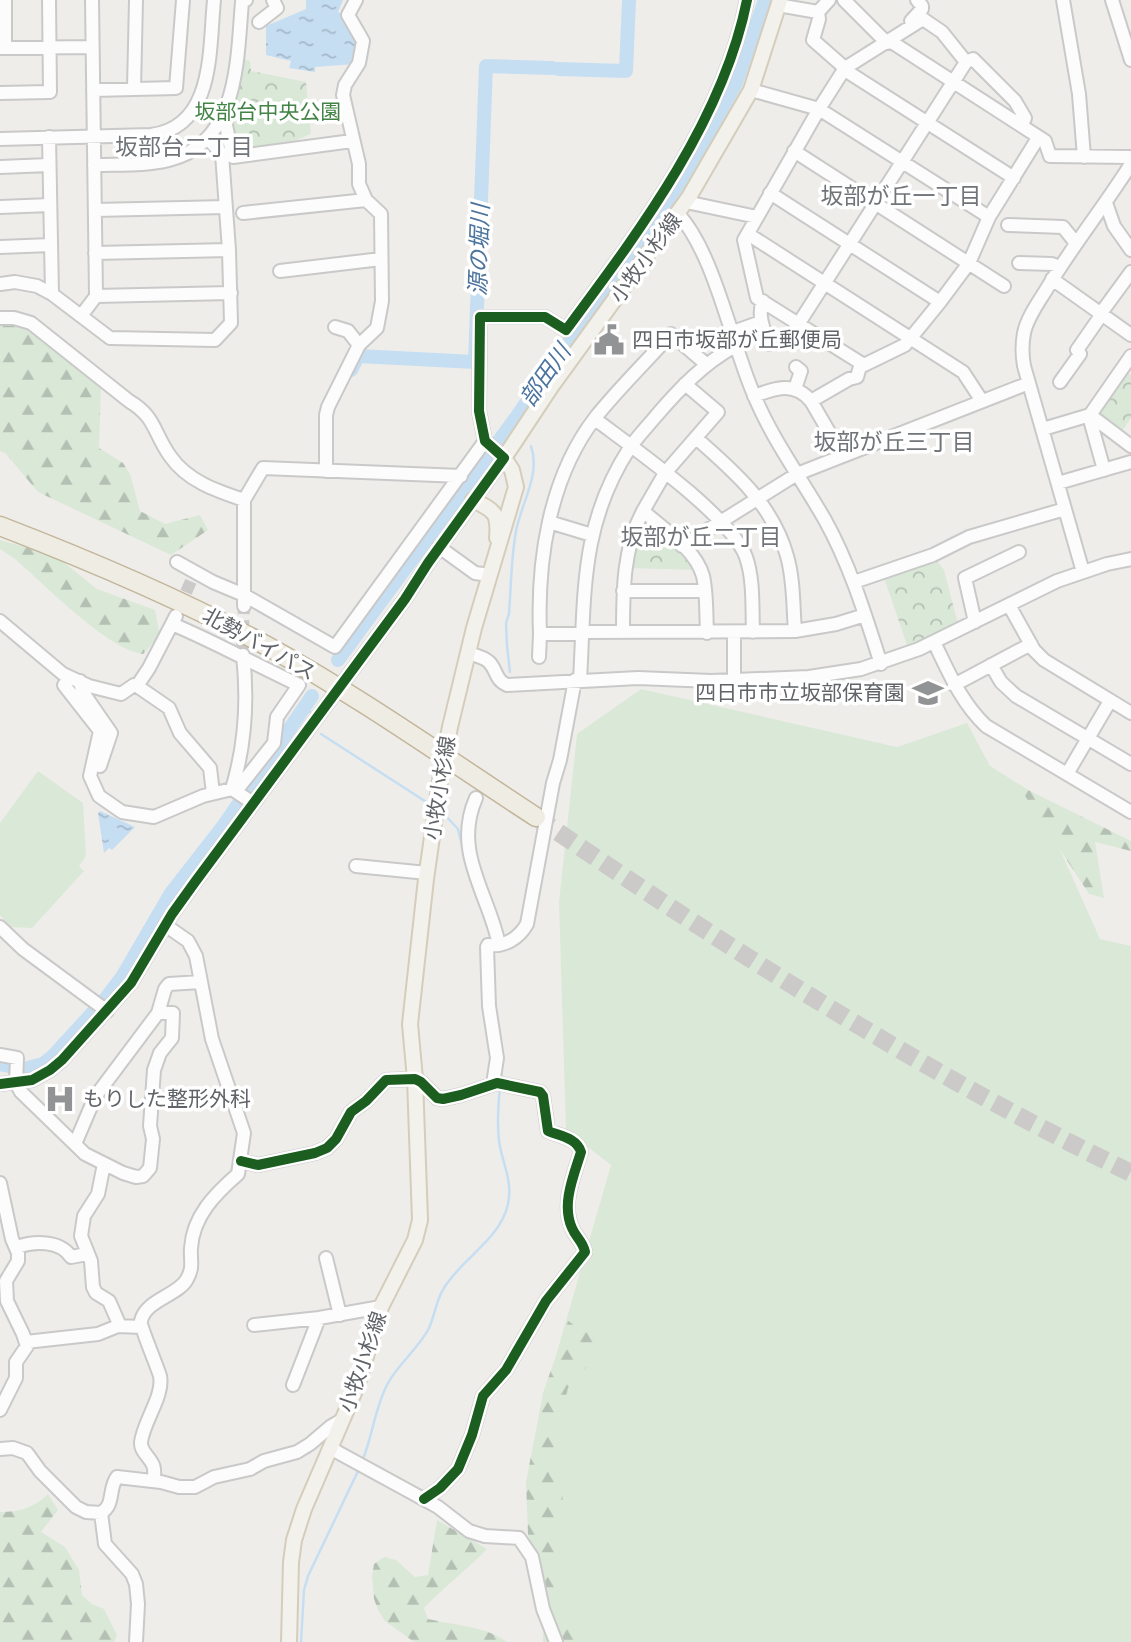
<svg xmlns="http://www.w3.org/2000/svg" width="1131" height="1642" font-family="'Titillium Web','Noto Sans JP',sans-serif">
<defs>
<pattern id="forest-firs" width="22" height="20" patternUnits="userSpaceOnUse" patternTransform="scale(1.75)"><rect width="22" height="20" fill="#dae8d8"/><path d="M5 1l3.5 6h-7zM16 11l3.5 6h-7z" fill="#b4c0b3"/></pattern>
<pattern id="park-crowns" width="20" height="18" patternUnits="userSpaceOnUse" patternTransform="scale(1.75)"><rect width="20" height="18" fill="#dae8d8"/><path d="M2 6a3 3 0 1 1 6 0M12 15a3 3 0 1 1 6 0" fill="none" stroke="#b4c0b3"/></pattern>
<pattern id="water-ripples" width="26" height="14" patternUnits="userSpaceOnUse" patternTransform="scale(1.75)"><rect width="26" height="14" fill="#c6def2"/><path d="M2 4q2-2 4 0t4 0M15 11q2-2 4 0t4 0" fill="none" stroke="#a4b8c8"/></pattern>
</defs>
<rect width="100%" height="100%" fill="#efedea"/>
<path fill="#dae8d8" d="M641 689 897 747 967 723 990 766 1035 794 1100 939 1131 946V1642H543L551 1373 611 1165 566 1130 559 902 577 734Z
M38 771 83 803 86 856 79 866 84 871 32 928 10 927 0 915V823Z"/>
<path fill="url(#forest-firs)" d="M0 321 33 328 101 386 99 448 123 463 130 474 140 511 165 524 200 515 208 530 171 555 38 492 6 454 0 451Z
M0 540 56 556 97 589 155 610 160 636 143 654C108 650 44 584 15 559L0 549Z
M1018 785 1131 841V851L1095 842 1104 898 1089 894Z
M568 1321 589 1334H608L600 1352 568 1388 557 1433 563 1493 559 1567 556 1596 575 1642H557L528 1535 526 1482 543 1393Z
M48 1494 58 1510 41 1532 65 1547 79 1570 82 1595 92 1604 104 1609 117 1635 114 1642H0V1512C19 1512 34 1508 48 1494Z
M437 1520 487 1549C467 1570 444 1587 424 1608L428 1619C453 1625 486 1626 507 1642H414L385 1621 378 1610 374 1599 372 1576 374 1564 384 1557 396 1560 415 1577 428 1575Z"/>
<path fill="url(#park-crowns)" d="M241 58 250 61 251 71 306 82 311 134 275 149 235 154 227 116Z
M1125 370 1131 375V418L1120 434 1097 416 1104 400Z
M642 517 687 553 698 570 628 568Z
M935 558 944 570 958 624 908 648 883 575Z"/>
<path fill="url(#water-ripples)" d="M306 0H343L338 12 344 15 360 43 355 64 315 67V72L289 68 291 61 266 55V26L306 9Z
M100 811 135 827 112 850 109 848 104 853 98 813Z"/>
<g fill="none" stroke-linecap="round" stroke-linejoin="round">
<path stroke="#c6def2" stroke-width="2.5" d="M510 672 507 646 506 623 509 614C511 587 511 559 516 531 521 504 541 474 531 446
M306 704 310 712
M321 734 431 805
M442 812 458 829 464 853
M495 1001 501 1047
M501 1078 502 1064
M363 1459C373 1434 375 1407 388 1383 399 1363 419 1348 429 1328 435 1315 436 1300 444 1288 462 1258 500 1240 508 1204 513 1180 502 1163 499 1141 497 1123 498 1106 500 1088
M301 1642 304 1590 308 1576 359 1469"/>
<path stroke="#c6def2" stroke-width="14" d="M558 69 626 71 629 0
M351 370 358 356 475 362 486 66 552 68
M338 660 515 419 685 175 736 83 765 0
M0 1064 24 1069 43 1064 53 1056 106 998 122 977 171 893 224 825 312 696"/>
<path stroke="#cbcac9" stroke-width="12" stroke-dasharray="12 6" stroke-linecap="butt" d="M179 609 191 581
M242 650 244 606"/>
<path stroke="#cbcac9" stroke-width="18" stroke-dasharray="18 9" stroke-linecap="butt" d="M536 817C727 948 922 1072 1131 1173"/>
<g stroke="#cac9c9" stroke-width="16">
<path id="minor" d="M5 0V48
M829 0 818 12 819 19 813 40 845 68 819 109 744 240 757 298 864 365 905 345 940 302 969 263 989 217 1038 138
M844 0 887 43
M1063 0 1079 94 1084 157
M1112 0 1131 60
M778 5 818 12
M911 21 922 9V6L917 0
M259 22 277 8 273 0
M890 41 1045 141 1050 156 1131 157
M0 48 92 47
M966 62 973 59 1015 101 1025 118 1022 125
M134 89 136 0
M93 90 176 88 183 0
M751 90 819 109 989 217
M0 93 50 92 49 0
M222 118 225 121 233 157 352 141
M49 137 52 294
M0 139 151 135C215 127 209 49 214 0
M794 151 1004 286
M94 165C118 164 145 166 169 160 239 143 237 59 242 2L246 0
M0 167 49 165
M770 193 940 302
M686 202 757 217
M1106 203 1114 226 1131 250
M0 207 50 205
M95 210 226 207
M243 213 366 200
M678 214C714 252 732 345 754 395 772 439 801 478 825 520 850 565 865 614 881 664
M1008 225 1063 227 1075 242
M748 234 963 372 982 401
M0 247 51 245
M95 253 229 250
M1019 263 1052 264 1060 267
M280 271 381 259
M1052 279 1131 335
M0 284 15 282 37 286 52 294 110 338 215 340 231 323 229 250 222 154 207 138
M96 296 231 293
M763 301C757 315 764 330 769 344
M1101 313 1131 272
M81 316 96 296 92 0
M0 318H14L31 323 129 401C156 417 153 432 170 456 187 481 217 491 244 500
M799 323 966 62 942 32 923 19 845 68 851 74 1014 178
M335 327 348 331 359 345
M730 333 761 322
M1060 382 1080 354 1077 350 1102 314
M795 389 801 371 796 367
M754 396C775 388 794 381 811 401L849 379 857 377 861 363
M811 401 843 456
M1090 415 1131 446
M1089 416 1104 470
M595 419C632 447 731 516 746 557 754 580 752 608 753 632
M1043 429 1090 415 1131 356
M696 438C734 471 773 505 787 556 794 580 793 607 795 631
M326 471V415L328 407 359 345 377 328 382 301 381 214 366 200 359 184V164L343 95 345 85 359 63 363 41 348 15 356 0
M1058 483 1131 462
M643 511 665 473 718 412 685 384
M549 522 592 535
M682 546 797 474 1029 383
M439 547 475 573 490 575
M177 562 213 582 244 595 335 647 485 441
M1083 572 1024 366C1022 355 1022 344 1024 333 1027 318 1038 303 1046 290 1072 246 1104 207 1131 164
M854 582 933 555 969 537 1065 509
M623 591H705
M1009 605 1034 650 1044 660 1131 713
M244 606V500L263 468 461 476
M0 621 63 674 89 686 121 694 134 685 137 686 149 668 176 616
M975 622 965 578 1019 552
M172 624C215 642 256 665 299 685L277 717 274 743 236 791
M583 632 795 631 836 624 865 615
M623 632C623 591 623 548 643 511 663 529 695 548 703 576 707 594 706 614 707 633
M583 634H540C537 561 549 478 595 418 618 389 646 362 671 334L706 364
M934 642C949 673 961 702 986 726L1131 812
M468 653C475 655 484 657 489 662 497 670 495 680 507 685L638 678 711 681 809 677 861 669 919 649 1057 581 1107 564 1131 559
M539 657 540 634
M991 665 1001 682 1016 696 1131 764
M580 680C585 594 580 525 629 449 637 437 647 427 656 416 680 388 703 364 735 346
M734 680V632
M80 681 82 691 111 733 100 766
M64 685 100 731 90 776 99 796 122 812 154 817 203 796 232 789 253 803
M954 685 1031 644
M137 686 169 708 180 733 210 768 213 793
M1067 774 1110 701
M232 789C245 746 248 700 243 655
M476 798C452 852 489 894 499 945
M356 866 427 873
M0 927 23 949 107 1011
M0 1055 17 1058 16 1083 21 1092 85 1154 123 1173 136 1177 143 1176 150 1168 153 1139 150 1126 154 1070 160 1053 172 1038 173 1013H158L165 989 169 984 201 982
M0 1084 32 1080 50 1070 62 1060 131 983 172 914 195 882 405 599 428 563 504 458 485 441 479 411 480 317H545L566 330C638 233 723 121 747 0
M493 1084 497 1058 489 1006 487 947 488 945C505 947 519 938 527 924L553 783 560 760 575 680
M75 1144 95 1097 158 1013
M241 1161 258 1165 315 1153 327 1148 336 1139 351 1112 366 1101 386 1080 415 1079 421 1082 437 1098 443 1099 461 1095 497 1083 540 1092 543 1096 548 1131C560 1136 577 1138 581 1152 574 1175 561 1204 572 1228 576 1238 583 1241 585 1252L546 1301 506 1370 483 1396 472 1435 458 1469 440 1488 424 1499
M104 1164 98 1194 84 1216 81 1236 91 1261 93 1287 96 1293 109 1301 120 1326
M0 1183 12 1239 18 1253V1261L6 1281 7 1301 23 1334 27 1346 16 1362V1378L0 1410
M17 1247C34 1241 60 1240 71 1257L87 1254
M326 1258 340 1315
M254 1325 319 1318 381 1307
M26 1342 98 1334 118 1326 141 1327
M293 1385 319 1318
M330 1448 438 1507 469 1531 485 1536 519 1538 532 1557 543 1609 556 1642
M0 1449 13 1448 27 1453 40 1471 76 1507 86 1512 101 1513
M154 1481C154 1476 155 1469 153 1465 149 1456 140 1451 141 1442 144 1420 164 1396 160 1376 157 1366 140 1326 141 1321 145 1300 179 1295 187 1279 194 1267 190 1260 191 1248 193 1216 215 1194 238 1174L244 1133 212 1039 196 956 188 941 165 925
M136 1642 138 1604 136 1584 132 1574 105 1544 101 1513C115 1505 108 1489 117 1477L161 1482 179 1487H195L214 1477 250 1469 264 1461 297 1452 310 1444 330 1427 342 1420"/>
</g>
<g stroke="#d4cdbb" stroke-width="18">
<path id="major" d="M473 500C495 511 499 513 497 538
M450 727 474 628 516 487 512 470 504 458 551 387 689 197 751 90 780 0
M289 1642 291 1562 294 1540 304 1509 357 1386 381 1307 415 1240 420 1220 415 1079 410 1024 426 879 441 774"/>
</g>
<g stroke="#c2b69b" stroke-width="21">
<path id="highway" d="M0 526C91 561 181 599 267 646 360 697 447 759 536 817"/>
</g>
<use href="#minor" stroke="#fdfcfc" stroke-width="12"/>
<use href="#major" stroke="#f2f1eb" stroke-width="14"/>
<use href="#highway" stroke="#efece4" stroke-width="18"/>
<g stroke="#d4cdbb" stroke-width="18" stroke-linecap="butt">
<path id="major-bridge" d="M441 774 450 727"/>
</g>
<use href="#major-bridge" stroke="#f2f1eb" stroke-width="14"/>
<g stroke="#fff" stroke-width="15">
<path id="cycleway" d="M0 1084 32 1080 50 1070 62 1060 131 983 172 914 195 882 405 599 428 563 504 458 485 441 479 411 480 317H545L566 330C638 233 723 121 747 0
M241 1161 258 1165 315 1153 327 1148 336 1139 351 1112 366 1101 386 1080 415 1079 421 1082 437 1098 443 1099 461 1095 497 1083 540 1092 543 1096 548 1131C560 1136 577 1138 581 1152 574 1175 561 1204 572 1228 576 1238 583 1241 585 1252L546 1301 506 1370 483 1396 472 1435 458 1469 440 1488 424 1499"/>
</g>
<use href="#cycleway" stroke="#1b5e20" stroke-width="10"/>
</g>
<defs>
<g id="civic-bare" transform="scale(2.415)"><path d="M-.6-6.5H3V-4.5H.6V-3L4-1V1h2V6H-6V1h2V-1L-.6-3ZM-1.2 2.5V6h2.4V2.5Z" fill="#929395" stroke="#fff" stroke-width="2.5" paint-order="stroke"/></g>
<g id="school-bare" transform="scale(2.415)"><path d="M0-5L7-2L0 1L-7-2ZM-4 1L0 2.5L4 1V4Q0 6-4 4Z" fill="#929395" stroke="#fff" stroke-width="2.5" paint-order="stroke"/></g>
<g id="hospital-bare" transform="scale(2.415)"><path d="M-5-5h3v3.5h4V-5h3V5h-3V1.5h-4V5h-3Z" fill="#929395" stroke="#fff" stroke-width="2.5" paint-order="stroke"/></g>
</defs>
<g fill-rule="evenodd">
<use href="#civic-bare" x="609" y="340"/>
<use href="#school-bare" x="928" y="693"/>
<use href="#hospital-bare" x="60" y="1099"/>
</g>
<g text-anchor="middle" stroke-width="7" stroke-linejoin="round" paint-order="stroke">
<g font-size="21" fill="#428445" stroke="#fff">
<text x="268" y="119">坂部台中央公園</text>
</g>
<g font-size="21" fill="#606367" stroke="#fff">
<text transform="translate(646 258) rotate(-54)" y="7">小牧小杉線</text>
<text transform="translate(259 644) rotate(29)" y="7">北勢バイパス</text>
<text transform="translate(440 788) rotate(-81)" y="7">小牧小杉線</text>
<text transform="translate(363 1362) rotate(-71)" y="7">小牧小杉線</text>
</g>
<g font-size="21" fill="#606367" stroke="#fff" text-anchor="start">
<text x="632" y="347">四日市坂部が丘郵便局</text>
<text x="905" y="700" text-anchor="end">四日市市立坂部保育園</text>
<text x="83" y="1106">もりした整形外科</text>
</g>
<g font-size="23" fill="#717579" stroke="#fff">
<text x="184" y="155">坂部台二丁目</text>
<text x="901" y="204">坂部が丘一丁目</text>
<text x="894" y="450">坂部が丘三丁目</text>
<text x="701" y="545">坂部が丘二丁目</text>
</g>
<g font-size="23" font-style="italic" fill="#4d749e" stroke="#fff">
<text transform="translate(479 250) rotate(-88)" y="8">源の堀川</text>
<text transform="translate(545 375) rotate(-55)" y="8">部田川</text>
</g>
</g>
</svg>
